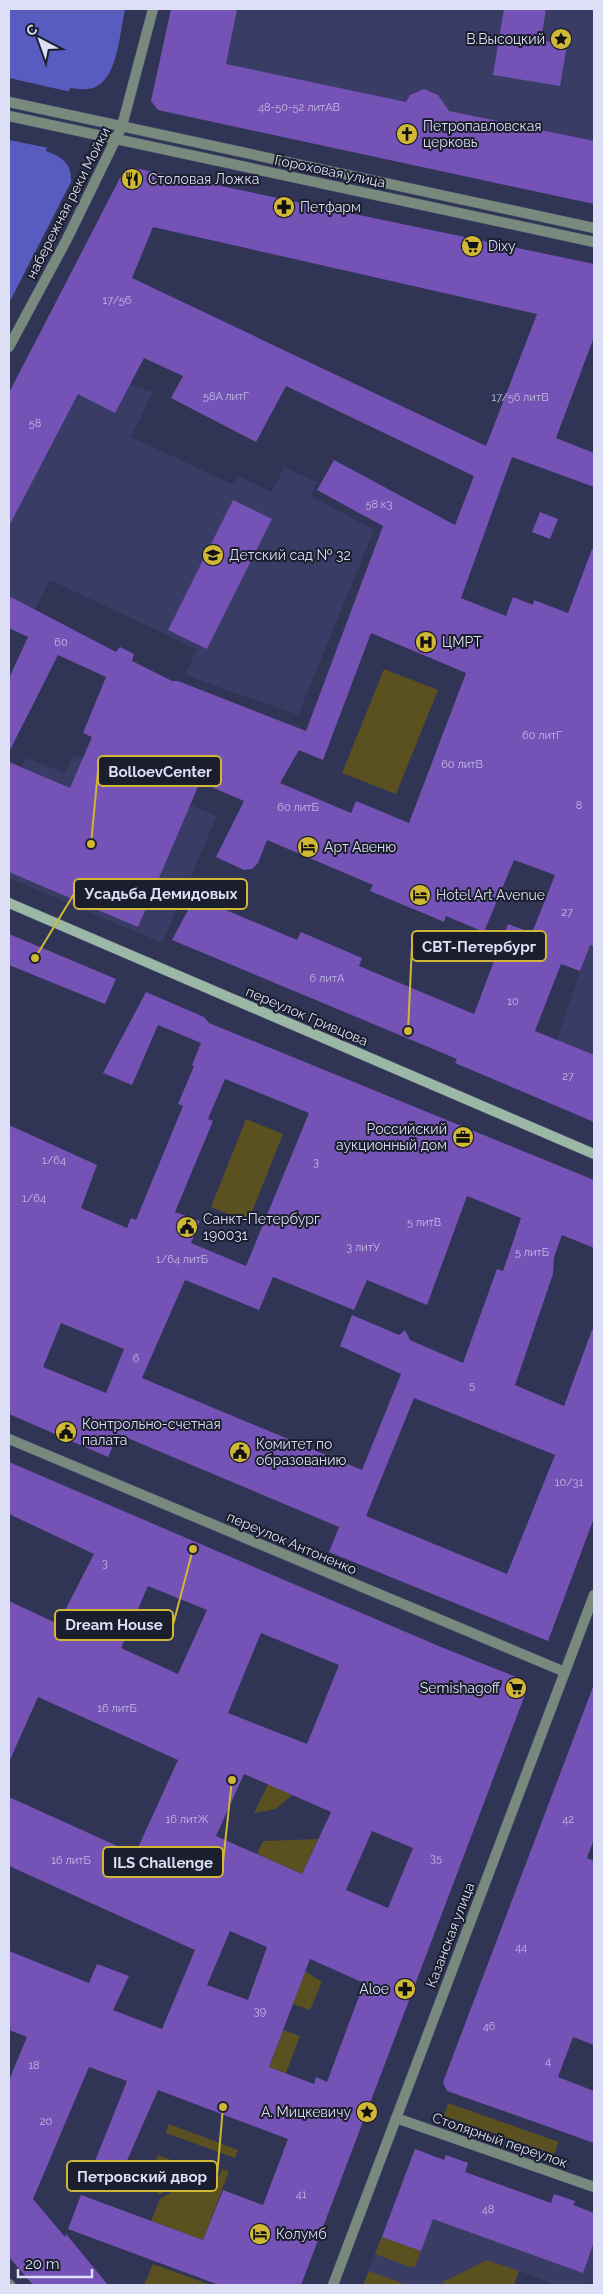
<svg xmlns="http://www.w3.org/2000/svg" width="603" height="2294" font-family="Raleway,sans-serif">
<rect width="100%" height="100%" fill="#303455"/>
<path fill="#393d65" d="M171 9H594V204L158 110 151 101Z
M37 337 130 385 153 392 131 437 232 484 238 476 272 492 284 467 317 482 311 496 374 530 298 715 185 675 197 649 50 580 35 610 9 596V391Z
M73 755 217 816 162 943 9 878V795L26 758 65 773Z
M555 875 594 890V1122L534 1096 557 1039 589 945 536 924Z
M415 2149 444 2160 446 2155 468 2163 465 2172 550 2203 554 2194 575 2201 574 2205 594 2213V2281L584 2285H557L519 2271 514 2285H363Z"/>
<path fill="#5a5020" d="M384 669 438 690 396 794 342 773Z
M246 1119 283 1134 248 1222 211 1207Z
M268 1784 292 1795 276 1809 254 1813Z
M318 1839 302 1874 257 1854 263 1841Z
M305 1971 322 1982 310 2010 293 2004Z
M283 2030 300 2036 286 2073 269 2067Z
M448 2103 559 2142 554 2154 444 2116Z
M169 2124 238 2150 235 2158 166 2133Z
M158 2155 200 2171 159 2195 150 2175Z
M222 2169 229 2171 203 2240 151 2221 160 2199 203 2173 218 2179Z
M382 2237 421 2251 415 2266 410 2267 375 2254Z
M487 2260 519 2271 514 2285H443V2282Z
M153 2264 211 2285H144Z
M369 2271 407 2285H363Z"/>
<path fill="#575cbe" d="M9 9H125C120 31 118 80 93 88 85 90 77 89 70 88L46 151C62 157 72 163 71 182L9 303Z"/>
<path fill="#303455" d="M9 78 71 92 49 148 9 140Z"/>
<path fill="#7552b5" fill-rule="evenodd" d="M171 9H237L226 64 406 102 410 95 424 89 438 95 449 111 594 141V204L158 110 151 101Z
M504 9H546L541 40 567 45 560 86 493 75Z
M135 168 594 264V337L556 438 594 453V487L512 457 461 598 506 616 513 597 533 605 534 600 568 613 592 549H594V946L590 945 580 971 561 964 535 1031 594 1055V1122L455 1063 457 1059 172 940 195 897 297 940 301 932 362 958 359 966 474 1014 508 924 532 933 555 875 514 860 484 932 446 916 444 922 435 918 370 891 373 885 267 840 258 863 252 869 244 870 216 857 244 801 200 782 138 927 9 872V762L70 788 92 737 83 733 106 677 58 655 9 752V678L28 637 9 628V596L116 652 120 647 134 654 132 661 172 681H178L306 731 383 526 317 490 334 460 455 525 474 476 286 386 256 442 171 398 183 376 144 358 115 413 78 394 9 526V393L121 176ZM153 227 537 314 486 446 132 278ZM371 633 466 673 409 823 356 801 351 813 280 783 299 750 323 760Z
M233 500 272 519 207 649 168 630Z
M540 512 558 519 550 539 532 532Z
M9 934 116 979 105 1004 9 965Z
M146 992 204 1017 209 1023 594 1180V1248L562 1235 554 1257 553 1274 515 1385 564 1406 592 1330H594V1518L548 1641 329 1552 339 1527 118 1434 108 1457 9 1414V1125L97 1165 81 1208 127 1228 131 1218 136 1220 183 1106 178 1104 194 1066 192 1065 201 1043 158 1025 132 1085 103 1073ZM225 1079 309 1113 246 1266 191 1243 200 1221 175 1212 213 1121 208 1119ZM467 1196 521 1218 503 1271 497 1269 463 1363 410 1340 405 1330 399 1335 352 1315 340 1346 401 1374 362 1470 142 1378 185 1280 259 1310 273 1277 354 1310 367 1280 427 1305ZM61 1323 124 1349 106 1393 43 1367ZM414 1398 555 1455 507 1574 366 1516Z
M9 1462 441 1647 519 1678 526 1692 301 2285H219L68 2229 81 2195 203 2240 223 2190 263 2205 288 2139 158 2090 122 2172 95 2161 127 2081 89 2067 33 2199 65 2237 66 2234 108 2285H33L9 2257V2080L27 2037 9 2030V1951L89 1983 97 1964 129 1976 113 2010 162 2029 195 1950 9 1866V1797L135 1854 178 1760 38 1697 9 1762V1601L58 1624 94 1554 9 1514ZM148 1586 207 1610 178 1674 121 1648ZM261 1633 339 1665 307 1744 228 1713ZM244 1774 331 1812 302 1874 216 1836ZM372 1831 413 1848 388 1908 346 1890ZM230 1931 267 1947 248 2000 207 1985ZM310 1959 364 1983 327 2082 316 2077 314 2084 269 2067Z
M593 1687 594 1839 587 1858 594 1861V2045L573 2037 558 2077 594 2091V2143L447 2091 443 2082Z
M415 2149 444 2160 446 2155 468 2163 465 2172 551 2203 554 2194 575 2201 573 2205 594 2213V2242L583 2273 433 2219 421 2251 382 2237Z"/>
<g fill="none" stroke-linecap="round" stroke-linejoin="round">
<g stroke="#4f5372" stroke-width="11">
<path id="minor" d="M9 116 594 242
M122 126 153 9
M9 1439 565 1672
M396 2118 594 2187
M9 2284 10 2285"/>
</g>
<g stroke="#4f5372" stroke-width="11">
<path id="tertiary" d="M9 102 594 228
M9 347 67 239 122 126
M333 2285 594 1595"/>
</g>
<g stroke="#4f5372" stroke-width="11">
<path id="secondary" d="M9 903 594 1154"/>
</g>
<use href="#minor" stroke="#78897e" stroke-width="10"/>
<use href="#tertiary" stroke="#78897e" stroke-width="10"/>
<use href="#secondary" stroke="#9bb7a5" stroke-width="10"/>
</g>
<defs>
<g id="sight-disc" transform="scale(1.125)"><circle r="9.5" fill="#d1b736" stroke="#1b1e2d"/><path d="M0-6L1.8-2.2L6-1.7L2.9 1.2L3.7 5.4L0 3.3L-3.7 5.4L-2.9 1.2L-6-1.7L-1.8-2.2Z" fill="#111"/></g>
<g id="church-disc" transform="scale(1.125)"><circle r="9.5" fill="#d1b736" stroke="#1b1e2d"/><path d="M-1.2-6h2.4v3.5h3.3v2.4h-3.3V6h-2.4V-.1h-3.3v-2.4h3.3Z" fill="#111"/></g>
<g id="restaurant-disc" transform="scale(1.125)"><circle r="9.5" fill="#d1b736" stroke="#1b1e2d"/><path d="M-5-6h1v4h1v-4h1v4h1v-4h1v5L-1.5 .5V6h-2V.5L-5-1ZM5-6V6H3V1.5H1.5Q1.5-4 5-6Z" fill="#111"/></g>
<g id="pharmacy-disc" transform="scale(1.125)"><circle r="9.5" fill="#d1b736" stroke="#1b1e2d"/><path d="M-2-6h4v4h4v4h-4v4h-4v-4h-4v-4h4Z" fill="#111"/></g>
<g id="supermarket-disc" transform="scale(1.125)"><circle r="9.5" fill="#d1b736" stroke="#1b1e2d"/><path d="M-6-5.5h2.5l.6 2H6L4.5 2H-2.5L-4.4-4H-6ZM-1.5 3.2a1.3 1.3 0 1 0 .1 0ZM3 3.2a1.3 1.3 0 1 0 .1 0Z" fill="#111"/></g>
<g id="school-disc" transform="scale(1.125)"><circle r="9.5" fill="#d1b736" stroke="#1b1e2d"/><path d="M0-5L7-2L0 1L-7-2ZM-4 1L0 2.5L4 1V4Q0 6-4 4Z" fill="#111"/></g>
<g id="hospital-disc" transform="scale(1.125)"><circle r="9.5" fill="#d1b736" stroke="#1b1e2d"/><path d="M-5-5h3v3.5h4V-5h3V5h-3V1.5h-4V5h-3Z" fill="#111"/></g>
<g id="hotel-disc" transform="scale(1.125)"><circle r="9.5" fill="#d1b736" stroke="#1b1e2d"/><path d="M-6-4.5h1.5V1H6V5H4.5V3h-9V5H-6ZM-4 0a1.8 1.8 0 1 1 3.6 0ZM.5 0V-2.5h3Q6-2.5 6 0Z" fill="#111"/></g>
<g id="office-disc" transform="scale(1.125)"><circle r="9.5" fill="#d1b736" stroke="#1b1e2d"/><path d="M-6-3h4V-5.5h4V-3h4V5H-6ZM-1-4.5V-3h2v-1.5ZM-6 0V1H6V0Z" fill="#111"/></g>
<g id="civic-disc" transform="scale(1.125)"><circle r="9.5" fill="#d1b736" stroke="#1b1e2d"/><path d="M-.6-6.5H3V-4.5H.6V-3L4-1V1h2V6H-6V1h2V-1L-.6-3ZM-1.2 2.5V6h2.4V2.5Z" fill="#111"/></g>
</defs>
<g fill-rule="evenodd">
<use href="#sight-disc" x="561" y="39"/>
<use href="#church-disc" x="407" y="134"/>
<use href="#restaurant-disc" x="132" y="179"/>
<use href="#pharmacy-disc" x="284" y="207"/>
<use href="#supermarket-disc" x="472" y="246"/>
<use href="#school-disc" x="213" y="555"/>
<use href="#hospital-disc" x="426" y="642"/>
<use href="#hotel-disc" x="308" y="847"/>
<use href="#hotel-disc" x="420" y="895"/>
<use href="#office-disc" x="463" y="1137"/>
<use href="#civic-disc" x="187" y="1227"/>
<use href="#civic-disc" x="66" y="1432"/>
<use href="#civic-disc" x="240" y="1452"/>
<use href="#supermarket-disc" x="516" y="1688"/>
<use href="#pharmacy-disc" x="405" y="1989"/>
<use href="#sight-disc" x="367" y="2112"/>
<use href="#hotel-disc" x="260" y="2234"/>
</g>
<g text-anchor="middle" stroke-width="4" stroke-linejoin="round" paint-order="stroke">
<g font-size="11" fill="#c2bce5">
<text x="299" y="111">48-50-52 литАВ</text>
<text x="117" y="304">17/56</text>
<text x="226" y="400">58А литГ</text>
<text x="520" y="401">17/56 литВ</text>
<text x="35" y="427">58</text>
<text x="379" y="508">58 к3</text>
<text x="61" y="646">60</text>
<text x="542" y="739">60 литГ</text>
<text x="462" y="768">60 литВ</text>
<text x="579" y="809">8</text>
<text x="298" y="811">60 литБ</text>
<text x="567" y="916">27</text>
<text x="327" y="982">6 литА</text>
<text x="513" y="1005">10</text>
<text x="568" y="1080">27</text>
<text x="54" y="1164">1/64</text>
<text x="316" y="1166">3</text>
<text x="34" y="1202">1/64</text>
<text x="424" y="1226">5 литВ</text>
<text x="363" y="1251">3 литУ</text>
<text x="532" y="1256">5 литБ</text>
<text x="182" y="1263">1/64 литБ</text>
<text x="136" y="1362">6</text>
<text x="472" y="1389">5</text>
<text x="569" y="1486">10/31</text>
<text x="105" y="1567">3</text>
<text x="117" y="1712">16 литБ</text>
<text x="187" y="1823">16 литЖ</text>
<text x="568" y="1823">42</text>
<text x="436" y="1862">35</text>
<text x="71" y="1864">16 литБ</text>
<text x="521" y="1951">44</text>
<text x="260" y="2015">39</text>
<text x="489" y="2030">46</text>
<text x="548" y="2065">4</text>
<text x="34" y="2069">18</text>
<text x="46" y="2125">20</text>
<text x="301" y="2198">41</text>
<text x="488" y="2213">48</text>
</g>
<g font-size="14" fill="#dcdff5" stroke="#1b1e2d" text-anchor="start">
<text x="545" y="44" text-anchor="end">В.Высоцкий</text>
<text x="423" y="131">Петропавловская<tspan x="423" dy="16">церковь</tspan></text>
<text x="148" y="184">Столовая Ложка</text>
<text x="300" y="212">Петфарм</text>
<text x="488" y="251">Dixy</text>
<text x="229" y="560">Детский сад № 32</text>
<text x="442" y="647">ЦМРТ</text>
<text x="324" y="852">Арт Авеню</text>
<text x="436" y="900">Hotel Art Avenue</text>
<text x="447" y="1134" text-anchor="end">Российский<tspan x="447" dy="16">аукционный дом</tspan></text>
<text x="203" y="1224">Санкт-Петербург<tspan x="203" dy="16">190031</tspan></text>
<text x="82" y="1429">Контрольно-счетная<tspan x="82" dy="16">палата</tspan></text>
<text x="256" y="1449">Комитет по<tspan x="256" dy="16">образованию</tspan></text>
<text x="500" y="1693" text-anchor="end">Semishagoff</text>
<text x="389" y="1994" text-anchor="end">Aloe</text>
<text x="351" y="2117" text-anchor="end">А. Мицкевичу</text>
<text x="276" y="2239">Колумб</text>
</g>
<g font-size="14" fill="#dcdff5" stroke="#1b1e2d">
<text transform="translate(330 171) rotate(12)" y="5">Гороховая улица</text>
<text transform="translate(68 203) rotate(-63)" y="5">набережная реки Мойки</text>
<text transform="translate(307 1016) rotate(23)" y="5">переулок Гривцова</text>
<text transform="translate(292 1543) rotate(23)" y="5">переулок Антоненко</text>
<text transform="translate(450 1935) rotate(-69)" y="5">Казанская улица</text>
<text transform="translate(500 2140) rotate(19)" y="5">Столярный переулок</text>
</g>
</g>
<path fill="none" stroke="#d1b736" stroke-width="2" d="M91 844L98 771M35 958L74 894M408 1031L412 946M193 1549L173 1625M232 1780L223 1862M223 2107L217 2176"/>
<g fill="#d1b736" stroke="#1b1e2d" stroke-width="2">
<circle cx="91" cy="844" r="5"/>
<circle cx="35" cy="958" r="5"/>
<circle cx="408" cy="1031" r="5"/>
<circle cx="193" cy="1549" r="5"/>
<circle cx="232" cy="1780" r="5"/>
<circle cx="223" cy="2107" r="5"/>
</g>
<g fill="#1b1e2d" stroke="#d1b736" stroke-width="2">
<rect x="98" y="756" width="123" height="30" rx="5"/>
<rect x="74" y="879" width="173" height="30" rx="5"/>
<rect x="412" y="931" width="134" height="30" rx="5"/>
<rect x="55" y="1610" width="118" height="30" rx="5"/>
<rect x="103" y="1847" width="120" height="30" rx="5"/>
<rect x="67" y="2161" width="150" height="30" rx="5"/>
</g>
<g font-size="15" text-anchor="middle" font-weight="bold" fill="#dcdff5">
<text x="160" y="777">BolloevCenter</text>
<text x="161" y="899">Усадьба Демидовых</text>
<text x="479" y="952">СВТ-Петербург</text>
<text x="114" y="1630">Dream House</text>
<text x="163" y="1868">ILS Challenge</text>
<text x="142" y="2182">Петровский двор</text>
</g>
<rect width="603" height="2294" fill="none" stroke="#dcdff5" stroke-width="20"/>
<g transform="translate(40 40) rotate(319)" stroke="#1b1e2d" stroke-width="4" paint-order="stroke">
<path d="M0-4L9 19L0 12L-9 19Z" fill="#dcdff5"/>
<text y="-8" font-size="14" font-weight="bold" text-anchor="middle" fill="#dcdff5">С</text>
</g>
<path d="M18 2269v8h74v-8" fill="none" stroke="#dcdff5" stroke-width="2.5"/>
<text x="25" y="2269" font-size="15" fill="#dcdff5" stroke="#1b1e2d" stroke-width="4" paint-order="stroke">20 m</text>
</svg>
